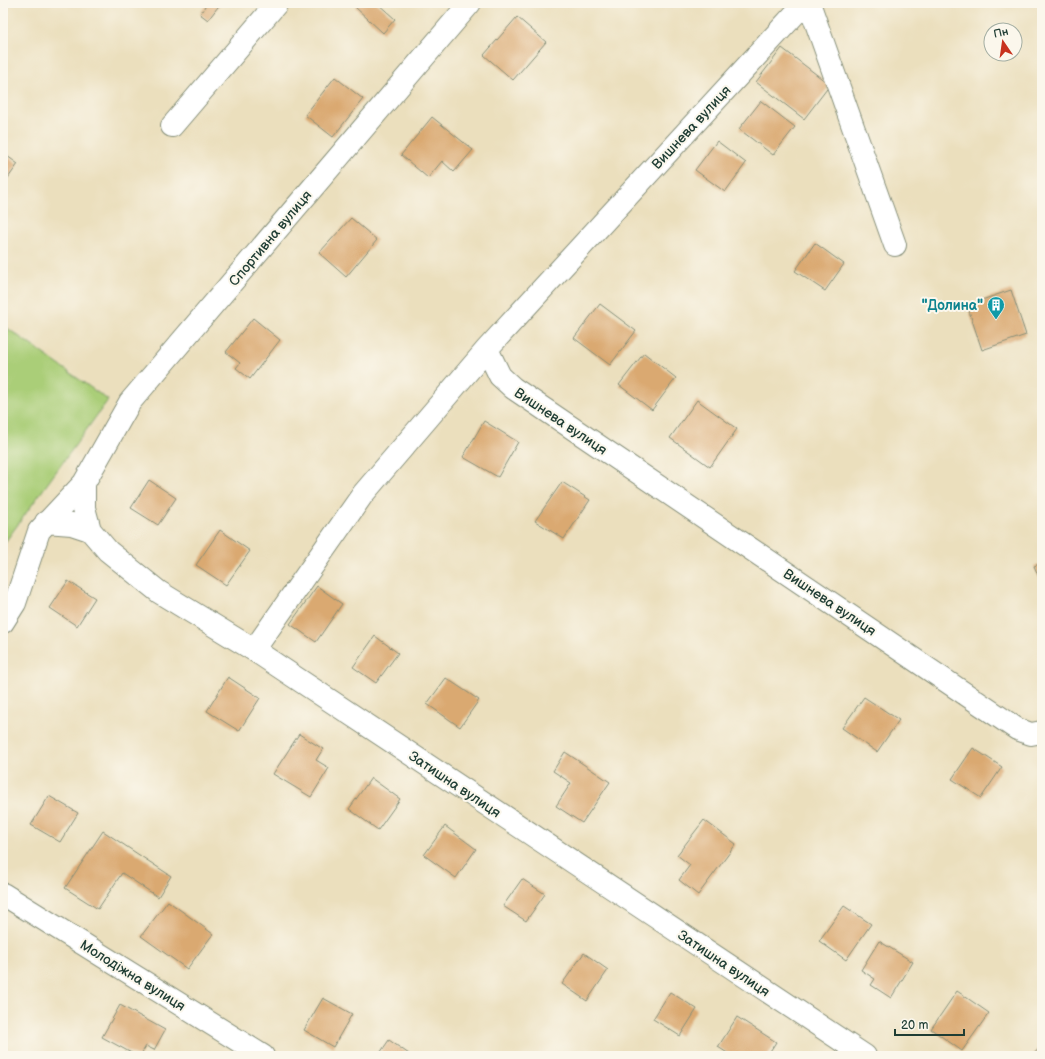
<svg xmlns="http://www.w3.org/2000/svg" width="1045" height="1059" font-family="'Balsamiq Sans',sans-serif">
<rect width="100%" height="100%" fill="#fbf7ec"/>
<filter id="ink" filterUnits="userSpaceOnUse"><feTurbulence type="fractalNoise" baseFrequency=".025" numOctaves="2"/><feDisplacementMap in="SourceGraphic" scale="8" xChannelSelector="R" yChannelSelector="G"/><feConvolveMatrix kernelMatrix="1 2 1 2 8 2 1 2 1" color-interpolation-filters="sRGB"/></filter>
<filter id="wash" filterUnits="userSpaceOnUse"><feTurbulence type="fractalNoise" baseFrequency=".012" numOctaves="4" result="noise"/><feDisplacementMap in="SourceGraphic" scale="16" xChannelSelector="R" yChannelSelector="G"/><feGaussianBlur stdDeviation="0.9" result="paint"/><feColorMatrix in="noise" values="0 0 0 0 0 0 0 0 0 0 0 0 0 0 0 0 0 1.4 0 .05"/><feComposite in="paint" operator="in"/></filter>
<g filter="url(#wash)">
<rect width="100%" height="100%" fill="#ebdfbd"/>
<path fill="#aace78" stroke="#648656" d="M3 325 108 400 3 545Z"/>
<g id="blocks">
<path fill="#daa971" d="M207 3H221L208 20 200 14Z
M359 3H377L395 19 383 33 355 7Z
M517 17 546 42 513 80 484 55Z
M782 48 830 85 804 119 756 82Z
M335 77 363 99 333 137 305 115Z
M761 101 795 127 773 155 739 129Z
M432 117 473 150 454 172 442 161 428 178 401 155Z
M717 141 746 163 725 192 695 170Z
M3 153 18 164 3 185Z
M351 218 377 240 346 277 319 253Z
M815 243 844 264 825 291 795 271Z
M1011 290 1026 335 982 350 967 305Z
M600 304 636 331 610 365 574 338Z
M253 318 280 340 250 379 236 368 240 363 226 352Z
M644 353 676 378 652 410 619 385Z
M697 400 737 429 710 467 670 438Z
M484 421 518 442 498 477 463 457Z
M149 480 176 498 158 525 131 508Z
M562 482 590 500 564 539 535 521Z
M220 530 250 551 226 585 196 565Z
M1042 563V584L1034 566Z
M68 581 95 598 77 626 50 608Z
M317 586 342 604 316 642 290 624Z
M375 636 398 653 376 683 353 667Z
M228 677 260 698 239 731 207 711Z
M446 678 479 700 460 727 427 704Z
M864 697 899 720 877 752 842 728Z
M299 734 323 749 316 760 329 768 311 797 273 774Z
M973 748 1002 767 981 798 952 779Z
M565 752 610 782 582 823 556 806 571 783 553 771Z
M371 778 400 799 378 830 349 809Z
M49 796 78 813 60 842 31 825Z
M704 820 736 844 698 895 679 880 690 865 677 855Z
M445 826 476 849 456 878 424 855Z
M103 831 171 876 158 897 122 873 98 909 65 888Z
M522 879 545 894 526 921 503 906Z
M168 901 213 934 187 969 141 936Z
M844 906 871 924 846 960 819 941Z
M879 941 913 962 891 998 871 985 875 979 861 970Z
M584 953 608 970 587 1001 562 984Z
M957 991 989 1013 962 1051 931 1029Z
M670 992 697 1009 680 1036 653 1019Z
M323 998 352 1014 333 1047 304 1030Z
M120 1005 165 1030 154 1050 146 1046 140 1056H137L102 1037Z
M737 1017 776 1042 767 1056H732L718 1047Z
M389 1040 409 1054 408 1056H378Z
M1042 1045V1056H1032Z"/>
</g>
</g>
<g filter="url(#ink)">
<use href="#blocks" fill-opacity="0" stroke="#858e78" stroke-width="1"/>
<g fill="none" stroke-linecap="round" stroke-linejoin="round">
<g stroke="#858e78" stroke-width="24">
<path id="minor" d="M805 3 487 349 500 376 513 388 1017 729 1031 734 1042 732
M809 3 895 245
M172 126 277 3
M84 483V508L90 530 108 551 159 592 254 650 865 1056
M46 522 72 524 90 530
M3 622 15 603 39 531 84 483 130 402 470 3
M254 650 363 494 487 349
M3 894 263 1056"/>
</g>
<use href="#minor" stroke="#fff" stroke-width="22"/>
</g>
</g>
<defs>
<g id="building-pin" transform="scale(0.9)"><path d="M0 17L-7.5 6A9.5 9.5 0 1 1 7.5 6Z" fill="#0f9aa8" stroke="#fbf7ec"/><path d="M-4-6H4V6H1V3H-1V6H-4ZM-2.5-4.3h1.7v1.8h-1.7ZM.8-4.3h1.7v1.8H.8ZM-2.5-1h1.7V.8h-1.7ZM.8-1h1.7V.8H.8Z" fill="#fff"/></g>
</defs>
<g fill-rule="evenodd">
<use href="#building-pin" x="996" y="305"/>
</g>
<g text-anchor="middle" stroke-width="4" stroke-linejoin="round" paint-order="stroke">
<g font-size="14" fill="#1f3d34" stroke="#fbf7ec">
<text transform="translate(691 127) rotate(-47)" y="5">Вишнева вулиця</text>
<text transform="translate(270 238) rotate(-50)" y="5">Спортивна вулиця</text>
<text transform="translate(561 421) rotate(34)" y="5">Вишнева вулиця</text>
<text transform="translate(830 602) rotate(34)" y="5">Вишнева вулиця</text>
<text transform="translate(455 784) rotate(34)" y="5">Затишна вулиця</text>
<text transform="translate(724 963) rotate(34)" y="5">Затишна вулиця</text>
<text transform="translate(133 975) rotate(32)" y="5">Молодіжна вулиця</text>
</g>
<g font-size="14" font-weight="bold" fill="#0d838f" stroke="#fbf7ec" text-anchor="end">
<text x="983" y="310">"Долина"</text>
</g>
</g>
<rect width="1045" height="1059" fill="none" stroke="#fbf7ec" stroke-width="16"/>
<g transform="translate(1003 42) rotate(347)"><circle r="19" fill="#fbf7ec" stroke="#a3ada2"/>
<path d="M0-3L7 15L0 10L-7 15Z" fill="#c8321e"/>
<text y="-6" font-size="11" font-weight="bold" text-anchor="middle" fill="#1f3d34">Пн</text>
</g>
<path d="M895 1029v6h69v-6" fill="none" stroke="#1f3d34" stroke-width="2"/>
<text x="901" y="1029" font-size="12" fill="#1f3d34" stroke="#fbf7ec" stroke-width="3" paint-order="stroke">20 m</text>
</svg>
